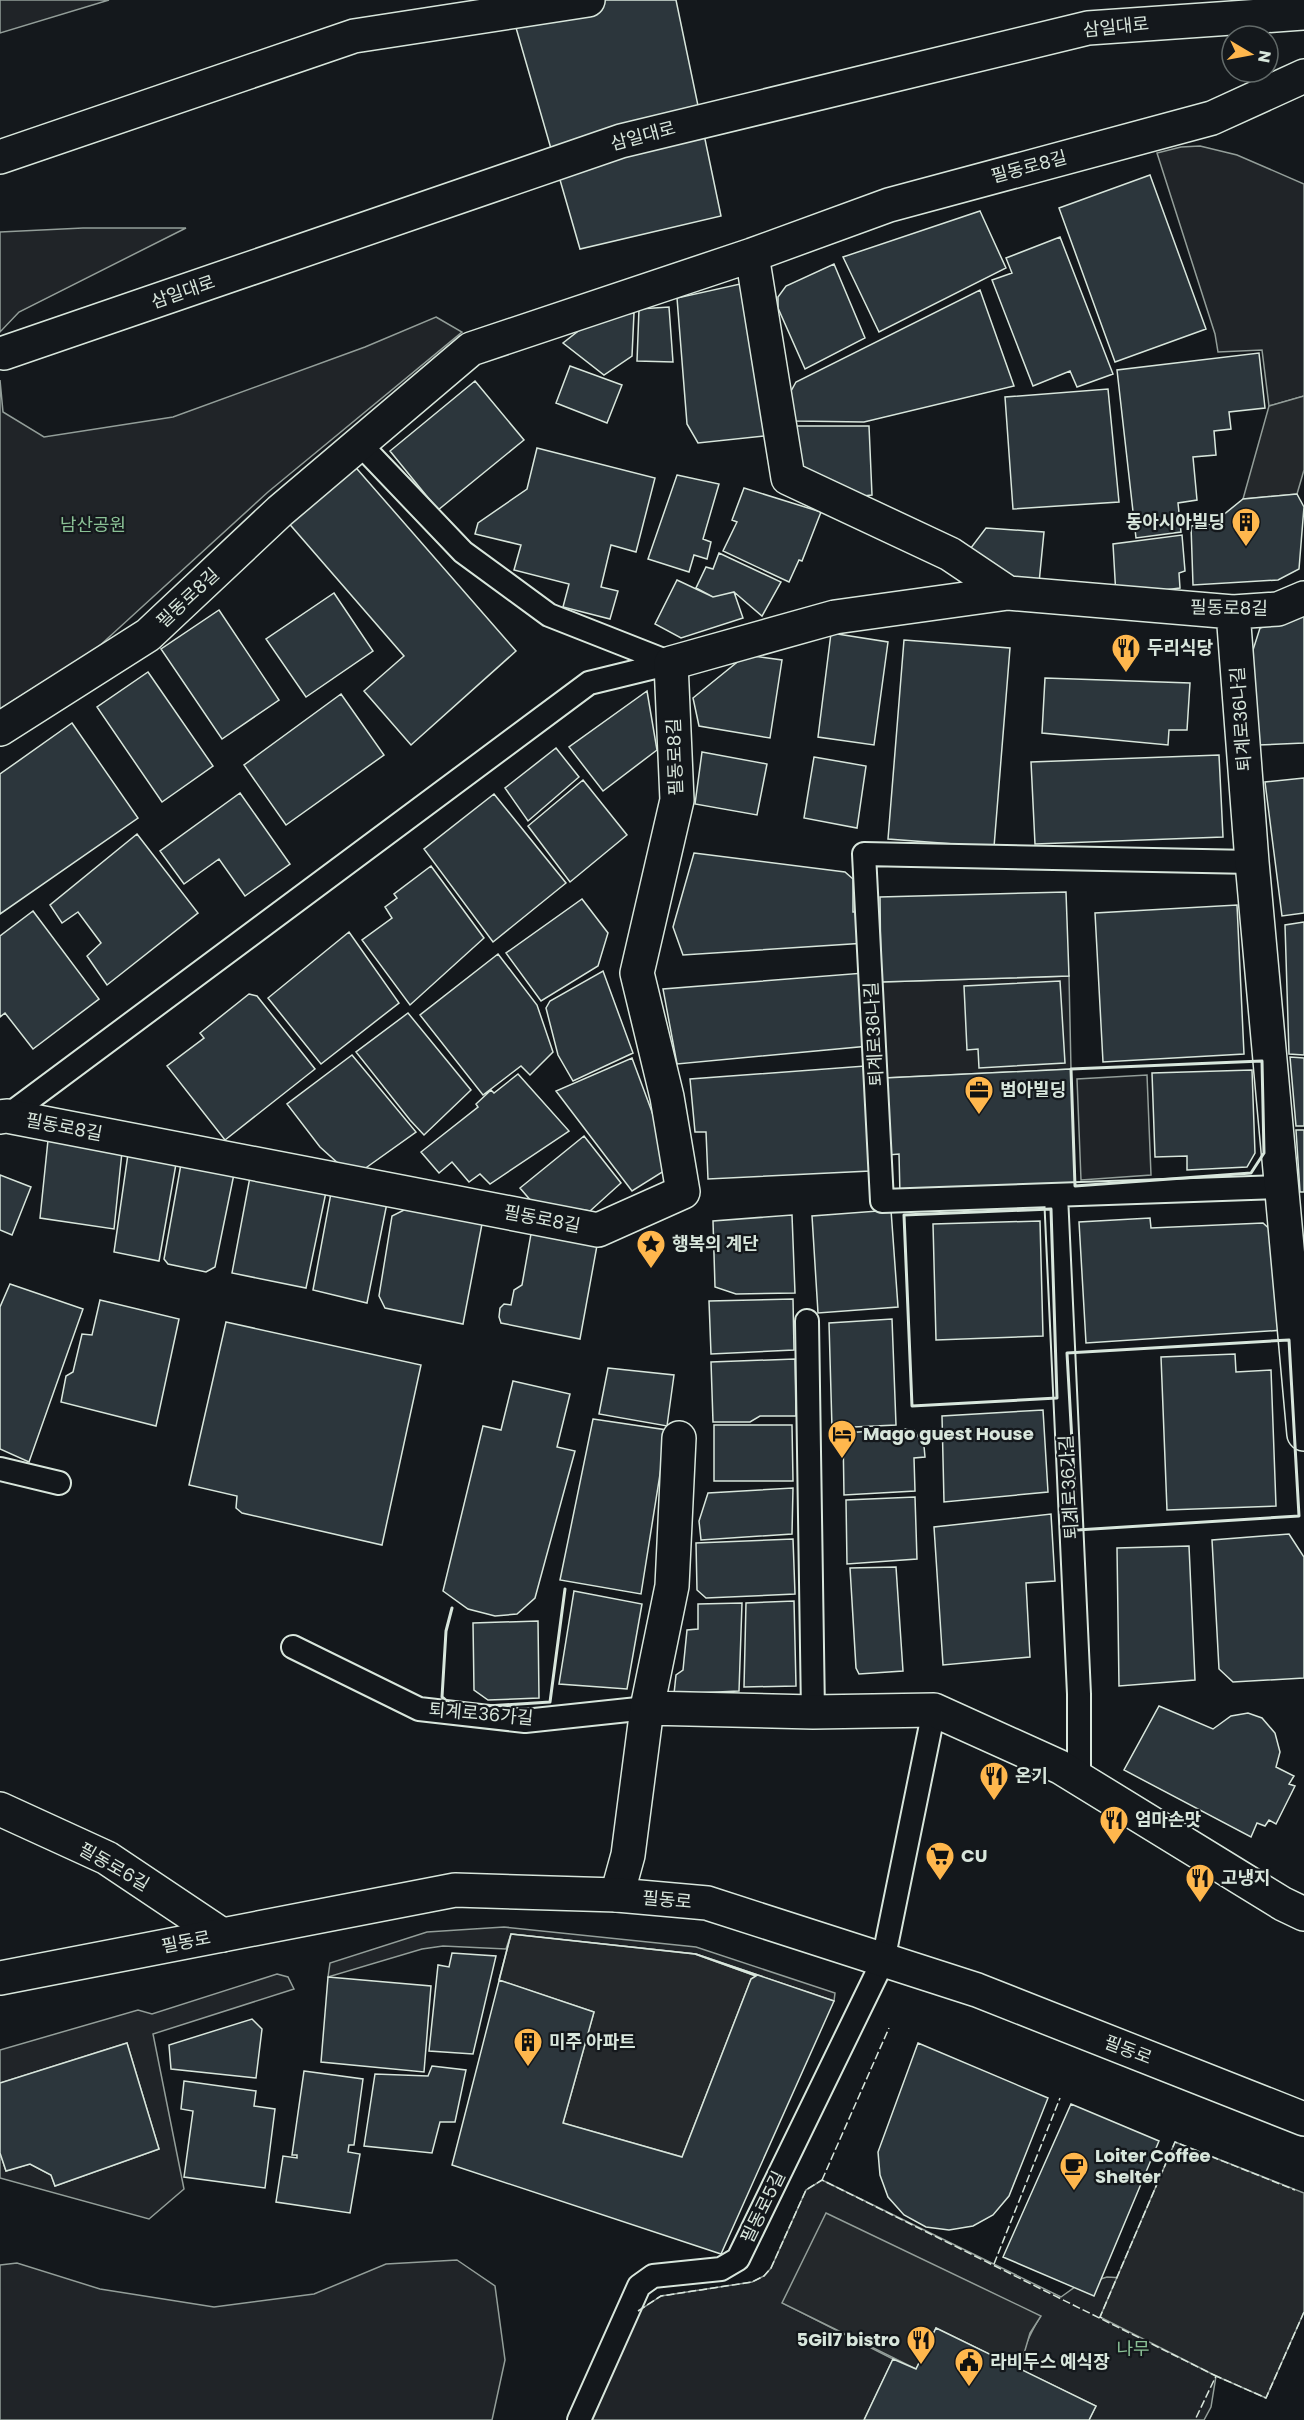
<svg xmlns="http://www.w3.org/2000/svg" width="1304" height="2420" font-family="Poppins,'Noto Sans KR',sans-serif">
<rect width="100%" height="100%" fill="#14181c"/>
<path fill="#202428" stroke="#939e99" stroke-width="1.5" d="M0 0H109L0 33Z
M1200 146 1237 155 1304 184V396L1269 406 1262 350 1218 352 1215 334 1157 153 1181 147Z
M83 228H186L19 312 0 332V232Z
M436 317 462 332 268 492 96 649 0 709V380L3 412 44 437 173 417 365 347Z
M1069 976 1071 1069 884 1078 881 982Z
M1147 1075 1151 1175 1081 1180 1077 1079Z
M504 1927 696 1947 835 1993 834 2001 696 1954 511 1934 506 1949 443 1946 422 1949 328 1977 330 1963 427 1932Z
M277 1974 288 1977 294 1989 153 2034 184 2189 149 2219 0 2178V2153L6 2171 30 2164 51 2175 55 2186 159 2149 127 2043 0 2083V2050L138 2010 152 2014Z
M822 2180 1061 2297 1075 2287 1107 2277 1140 2279 1211 2343 1216 2376 1211 2407 1204 2420H1089L1096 2406 1022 2370C1020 2352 1031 2332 1040 2317L783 2303 893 2359 864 2420H589L634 2314 661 2296 752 2282 764 2276 771 2268 806 2190Z
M457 2260 495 2286 505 2360 492 2420H0V2265L17 2263 100 2289 214 2307 314 2294 386 2264Z"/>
<path fill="#24282b" stroke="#939e99" stroke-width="1.5" d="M1304 396V470L1297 494 1243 499 1269 406Z
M511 1934 695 1954 756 1976 751 1979 682 2157 563 2123 594 2012 499 1980Z
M1175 2142 1304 2193V2312L1266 2398 1216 2376 1100 2317Z
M826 2213 1041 2316 1030 2333 1021 2364 1022 2370 936 2328 916 2369 782 2303Z"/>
<path fill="#2c363c" stroke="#d8e6dc" stroke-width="1.5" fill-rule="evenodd" d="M508 0H676L721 216 580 249Z
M1150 175 1206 329 1115 362 1059 208Z
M980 211 1006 268 879 332 843 257Z
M1060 237 1113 374 1077 387 1070 371 1033 386 992 280 1012 273 1006 258Z
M834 264 865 338 805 369 778 308V297L786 286Z
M740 284 750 298 765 436 698 443 687 424 677 298Z
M980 290 1014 386 864 422 796 421 791 417 790 393 796 382Z
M669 307 673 362 637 361 639 309Z
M634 313 632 356 604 375 563 343 595 318Z
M1259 353 1265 408 1229 412 1231 429 1214 431 1216 455 1193 457 1197 500 1178 503 1181 532 1136 538 1117 370Z
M570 366 622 385 607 423 556 403Z
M475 381 524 440 438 510 390 451Z
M1108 389 1119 502 1013 509 1005 397Z
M792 426H869L872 495 854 497 798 466Z
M537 448 655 478 636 552 611 545 601 587 618 591 610 619 563 607 569 584 514 570 521 545 475 534 478 523 527 489Z
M351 462 516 651 411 745 364 691 404 656 286 520Z
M677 475 719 484 703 539 711 542 707 559 694 555 689 572 648 559Z
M744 488 821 512 802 561 799 560 789 582 723 551 737 522 732 520Z
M1297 494 1304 507 1299 569 1278 580 1193 585 1191 526 1212 524 1243 499Z
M986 528 1044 532 1039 583H1005L967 553Z
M1182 535 1185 571 1179 573 1180 588 1116 596 1113 544Z
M719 553 781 582 762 616 734 592 713 597 696 588 706 567 713 569Z
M677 580 713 597 734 592 743 618 681 638 655 624Z
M334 593 373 651 306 697 266 639Z
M219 610 279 700 222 739 161 649Z
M1304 615V743L1258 745 1252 653 1260 628Z
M831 633 888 642 874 745 818 737Z
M904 640 1010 648 994 847 888 839Z
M746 655 782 660 770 738 699 726 693 698Z
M148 672 213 766 162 802 97 707Z
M1045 678 1190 683 1187 730H1169L1168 745 1042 733Z
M647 691 657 750 603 791 569 747Z
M341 694 384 755 286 825 244 765Z
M72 723 138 818 0 914V774Z
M556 748 579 777 528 821 505 788Z
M702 752 767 764 757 815 695 804Z
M1219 755 1223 837 1035 844 1031 762Z
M814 757 866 766 857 828 804 818Z
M1304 778V913L1282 916 1265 782Z
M583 780 627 835 570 882 528 826Z
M240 793 290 864 245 896 219 859 184 884 160 851Z
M494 794 566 883 493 942 424 849Z
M137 834 198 913 107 985 87 956 101 943 78 912 62 923 50 905Z
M694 853 845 872 853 879V912H863L866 943 683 955 673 927Z
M431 866 484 938 410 1005 362 940 392 918 385 907 397 898 394 894Z
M1066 892 1069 976 881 982 880 897Z
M582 899 608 933 598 966 541 1001 506 953Z
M1237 905 1244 1054 1103 1062 1095 913Z
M33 911 99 999 33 1049 5 1013 0 1017V936Z
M1304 922V1055L1289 1054 1285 925Z
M349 932 399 1003 321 1064 268 998Z
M498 954 537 1005 553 1052 530 1075 521 1066 483 1095 420 1015Z
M603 971 633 1053 573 1081 558 1055 546 1008 550 1001Z
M864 973 869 1046 677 1064 663 989Z
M1060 981 1065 1063 979 1068 978 1049 967 1050 964 986Z
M249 994 257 996 315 1069 225 1140 167 1066 204 1038 200 1033Z
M408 1013 471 1090 424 1135 410 1120 356 1052Z
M352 1055 416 1132 360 1172 339 1164 320 1147 287 1104Z
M1290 1057 1304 1058V1126H1296Z
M632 1058 672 1166 632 1191 556 1091Z
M865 1066 870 1171 708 1179 706 1132H695L690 1079Z
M1071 1069 1075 1186 900 1195 899 1154 888 1155 884 1078Z
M1252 1070 1255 1153 1247 1167 1187 1170V1156L1155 1157 1152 1073Z
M518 1074 569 1131 490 1184 480 1174 469 1182 452 1162 439 1173 421 1152 478 1107 476 1104 491 1090 494 1093Z
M1296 1130H1304V1192H1300Z
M584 1136 621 1183 590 1211 532 1202 520 1188Z
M48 1140 122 1152 114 1229 40 1218Z
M128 1154 176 1164 159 1261 114 1252Z
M181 1164 234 1174 215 1267 206 1272 168 1264 164 1259Z
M0 1175 31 1187 12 1235 0 1230Z
M250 1177 326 1192 306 1288 232 1273Z
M331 1193 387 1203 367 1303 313 1290Z
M406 1209 482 1224 463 1324 385 1308 379 1296 392 1216Z
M891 1210 898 1307 818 1313 812 1216Z
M792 1215 795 1293 736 1294 715 1287 713 1221Z
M1150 1218 1151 1228 1263 1223 1276 1235 1284 1330 1086 1343 1079 1222Z
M1040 1221 1043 1336 936 1340 933 1224Z
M532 1228 598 1240 580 1339 501 1323 499 1317 500 1308 504 1304 511 1305 514 1290 522 1285Z
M10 1284 83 1309 29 1462 0 1449V1307Z
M793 1299 794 1350 711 1354 709 1301Z
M100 1300 179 1319 156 1426 61 1402 66 1376 73 1372 82 1334 92 1335Z
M892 1319 896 1425 832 1428 829 1323Z
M226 1322 421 1365 382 1545 242 1513 236 1508 237 1496 189 1485Z
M1235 1354 1236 1372 1271 1370 1276 1506 1167 1510 1161 1357Z
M795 1359 796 1416H760L750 1422H713L711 1362Z
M608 1368 674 1375 667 1426 599 1414Z
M513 1381 570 1394 557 1447 575 1451 535 1598 517 1614 495 1616 468 1609 443 1591 483 1426 501 1430Z
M1043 1410 1048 1492 944 1502 942 1416Z
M593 1419 667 1430 641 1594 560 1580Z
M714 1425H792L793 1481H714Z
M905 1429 914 1430 924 1446 925 1457 914 1458 915 1491 844 1495 843 1433Z
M793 1488 792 1534 701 1540 699 1521 708 1493Z
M915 1497 917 1559 847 1564 846 1500Z
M1051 1514 1055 1581 1026 1583 1030 1657 943 1665 934 1527Z
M1289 1534 1304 1557V1678L1233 1682 1219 1669 1212 1540Z
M793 1539 795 1594 706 1598 697 1590 696 1543Z
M1189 1546 1195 1680 1119 1686 1117 1548Z
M896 1567 903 1671 859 1674 856 1668 850 1568Z
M574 1591 642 1604 627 1689 559 1684Z
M794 1601 796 1686 744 1687 746 1603Z
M742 1603 739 1691 674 1694 676 1675 683 1670 687 1630 698 1629V1604Z
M538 1621 539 1698 488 1700 474 1690 473 1623Z
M1159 1706 1213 1729 1231 1716 1248 1713 1262 1718 1275 1733 1280 1752 1276 1767 1294 1776 1289 1784 1295 1786 1276 1824 1269 1820 1265 1826 1257 1823 1251 1837 1124 1770Z
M511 1934 696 1954 834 2001 721 2254 452 2165ZM511 1934 695 1954 756 1976 751 1979 682 2157 563 2123 594 2012 499 1980Z
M452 1953 496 1956 473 2054 429 2051 438 1965 449 1967Z
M328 1977 431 1986 424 2072 321 2062Z
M252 2019 262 2029 256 2078 171 2069 169 2045Z
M127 2043 159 2149 55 2186 51 2175 30 2164 6 2171 0 2153V2083Z
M918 2043 1048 2098 1009 2196 993 2215 973 2226 949 2230 926 2227 904 2215 888 2197 880 2175 878 2152Z
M432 2066 466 2070 455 2122H440L432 2153 364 2146 375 2074 428 2076Z
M304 2071 363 2079 354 2145H349L348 2152 360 2154 350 2213 276 2202 283 2156 297 2158V2155H292Z
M184 2081 256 2091 254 2106 275 2109 265 2188 184 2177 193 2111 181 2109Z
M1071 2104 1159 2141 1094 2296 1003 2257Z
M936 2328 1096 2406 1089 2420H864L893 2359 916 2369Z"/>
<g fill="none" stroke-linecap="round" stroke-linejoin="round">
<g stroke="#d8e6dc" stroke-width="26">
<path id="lane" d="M1252 862 864 854 882 1201 1282 1187
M7 1116 589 683 671 663 549 615 463 552 359 443
M1056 1195 1079 1694V1779
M807 1321 813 1712
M0 1469 59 1483
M293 1647 419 1709 525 1721 647 1708
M579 2420 639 2286 653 2276 721 2269 738 2259 883 1961 934 1710"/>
</g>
<g stroke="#d8e6dc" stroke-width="36">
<path id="street" d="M752 255 788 478 950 554 1008 593
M1233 612 1252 862 1304 1434
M0 729 148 635 280 511 471 349 752 255 889 205 1212 118 1304 76
M0 1117 7 1116 598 1230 683 1192 667 1097 637 973 677 800 671 663 835 617 1008 593 1233 612 1278 609 1304 598
M647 1708 813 1712 934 1710 1060 1767 1283 1904 1304 1914
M0 1809 107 1858 222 1935
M617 1895 628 1855 647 1708 672 1586 679 1438"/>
</g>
<g stroke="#d8e6dc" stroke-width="36">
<path id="secondary" d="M0 1978 455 1890 617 1895 707 1903 977 1990 1304 2119"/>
</g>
<g stroke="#d8e6dc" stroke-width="36">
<path id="primary" d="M0 157 354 36 588 0
M4 353 621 141 1088 28 1304 13"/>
</g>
<use href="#lane" stroke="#14181c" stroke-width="22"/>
<use href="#street" stroke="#14181c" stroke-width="33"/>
<use href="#secondary" stroke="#14181c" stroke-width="33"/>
<use href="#primary" stroke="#14181c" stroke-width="33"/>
<path stroke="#d8e6dc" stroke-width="1.5" stroke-dasharray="8 3" stroke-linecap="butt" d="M822 2180 889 2028
M994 2264 1060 2098
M638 2311 661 2296 752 2282 764 2276 771 2268 806 2190 822 2180 1216 2376 1195 2420
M1102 2318 1100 2317 1175 2142 1295 2190
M1214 2375 1266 2398 1304 2312"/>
<path stroke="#d8e6dc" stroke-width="3" d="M1262 1061 1264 1153 1251 1173 1075 1186 1071 1069Z
M1051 1209 1057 1398 912 1406 904 1215Z
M1289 1340 1299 1516 1077 1530 1067 1353Z
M450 1704 442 1697 446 1631 452 1608
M487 1706 550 1702 565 1589"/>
</g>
<defs>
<g id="building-pin" transform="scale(1.5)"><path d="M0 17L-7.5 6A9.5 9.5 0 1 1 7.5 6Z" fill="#ffb74d" stroke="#14181c"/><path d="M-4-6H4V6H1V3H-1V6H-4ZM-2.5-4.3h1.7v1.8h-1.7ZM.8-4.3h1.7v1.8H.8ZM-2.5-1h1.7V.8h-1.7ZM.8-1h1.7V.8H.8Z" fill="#111"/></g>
<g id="restaurant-pin" transform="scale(1.5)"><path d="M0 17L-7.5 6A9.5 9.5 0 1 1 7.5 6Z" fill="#ffb74d" stroke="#14181c"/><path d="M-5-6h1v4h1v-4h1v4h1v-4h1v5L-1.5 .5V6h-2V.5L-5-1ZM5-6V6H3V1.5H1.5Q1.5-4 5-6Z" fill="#111"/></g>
<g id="office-pin" transform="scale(1.5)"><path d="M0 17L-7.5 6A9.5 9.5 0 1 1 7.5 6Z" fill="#ffb74d" stroke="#14181c"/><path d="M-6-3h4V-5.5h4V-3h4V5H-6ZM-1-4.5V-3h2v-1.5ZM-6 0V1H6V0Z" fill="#111"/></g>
<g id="sight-pin" transform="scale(1.5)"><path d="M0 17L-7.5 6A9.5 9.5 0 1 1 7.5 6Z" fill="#ffb74d" stroke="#14181c"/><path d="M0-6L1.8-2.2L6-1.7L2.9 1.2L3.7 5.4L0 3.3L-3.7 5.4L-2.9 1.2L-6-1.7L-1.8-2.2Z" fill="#111"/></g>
<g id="hotel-pin" transform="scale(1.5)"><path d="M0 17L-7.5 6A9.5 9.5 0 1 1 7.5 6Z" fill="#ffb74d" stroke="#14181c"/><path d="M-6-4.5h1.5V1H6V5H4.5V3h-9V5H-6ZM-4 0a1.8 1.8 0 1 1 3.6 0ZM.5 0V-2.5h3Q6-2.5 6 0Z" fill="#111"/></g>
<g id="supermarket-pin" transform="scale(1.5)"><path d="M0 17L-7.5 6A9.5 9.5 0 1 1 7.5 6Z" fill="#ffb74d" stroke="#14181c"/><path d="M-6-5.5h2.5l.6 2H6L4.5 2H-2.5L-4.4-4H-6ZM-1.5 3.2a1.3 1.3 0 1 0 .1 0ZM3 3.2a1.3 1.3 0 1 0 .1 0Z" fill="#111"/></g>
<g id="cafe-pin" transform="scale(1.5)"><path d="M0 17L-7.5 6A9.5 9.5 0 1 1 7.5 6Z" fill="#ffb74d" stroke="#14181c"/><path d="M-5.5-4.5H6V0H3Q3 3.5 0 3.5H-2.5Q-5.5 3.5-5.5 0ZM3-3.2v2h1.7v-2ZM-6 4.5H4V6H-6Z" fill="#111"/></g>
<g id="civic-pin" transform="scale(1.5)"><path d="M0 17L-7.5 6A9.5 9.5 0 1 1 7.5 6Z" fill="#ffb74d" stroke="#14181c"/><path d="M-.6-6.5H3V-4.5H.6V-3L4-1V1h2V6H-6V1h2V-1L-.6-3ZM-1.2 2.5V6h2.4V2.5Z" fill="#111"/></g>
</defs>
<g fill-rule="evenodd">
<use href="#building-pin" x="1246" y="522"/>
<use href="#restaurant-pin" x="1126" y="648"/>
<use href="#office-pin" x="979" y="1090"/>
<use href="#sight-pin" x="651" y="1244"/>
<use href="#hotel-pin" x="842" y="1434"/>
<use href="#restaurant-pin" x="994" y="1776"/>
<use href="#restaurant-pin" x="1114" y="1820"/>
<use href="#supermarket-pin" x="940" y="1856"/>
<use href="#restaurant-pin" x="1200" y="1878"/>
<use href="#building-pin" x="528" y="2042"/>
<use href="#cafe-pin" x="1074" y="2166"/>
<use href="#restaurant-pin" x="921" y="2340"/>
<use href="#civic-pin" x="969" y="2362"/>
</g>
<g text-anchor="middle" stroke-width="4.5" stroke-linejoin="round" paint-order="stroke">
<g font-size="18" fill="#d8e6dc" stroke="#14181c">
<text transform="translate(1116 27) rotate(-6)" y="6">삼일대로</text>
<text transform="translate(643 136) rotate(-15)" y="6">삼일대로</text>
<text transform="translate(1029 167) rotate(-15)" y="6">필동로8길</text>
<text transform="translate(183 292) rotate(-19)" y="6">삼일대로</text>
<text transform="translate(188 598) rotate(-43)" y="6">필동로8길</text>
<text transform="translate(1229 608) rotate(1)" y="6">필동로8길</text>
<text transform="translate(1241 719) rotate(-94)" y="6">퇴계로36나길</text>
<text transform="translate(675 757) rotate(-92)" y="6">필동로8길</text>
<text transform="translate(874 1034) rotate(-93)" y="6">퇴계로36나길</text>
<text transform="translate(64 1127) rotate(11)" y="6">필동로8길</text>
<text transform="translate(542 1219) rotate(11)" y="6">필동로8길</text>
<text transform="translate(1069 1487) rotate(-93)" y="6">퇴계로36가길</text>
<text transform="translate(481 1714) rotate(5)" y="6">퇴계로36가길</text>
<text transform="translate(114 1867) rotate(30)" y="6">필동로6길</text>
<text transform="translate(667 1900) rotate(5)" y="6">필동로</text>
<text transform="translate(186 1942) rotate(-11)" y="6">필동로</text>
<text transform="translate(1128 2050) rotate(21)" y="6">필동로</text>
<text transform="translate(763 2207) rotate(-64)" y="6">필동로5길</text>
</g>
<g font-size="18" font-weight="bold" fill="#d8e6dc" stroke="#14181c" text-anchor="start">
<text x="1225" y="528" text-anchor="end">동아시아빌딩</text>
<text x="1147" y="654">두리식당</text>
<text x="1000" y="1096">범아빌딩</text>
<text x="672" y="1250">행복의 계단</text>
<text x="863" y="1440">Mago guest House</text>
<text x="1015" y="1782">온기</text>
<text x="1135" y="1826">엄마손맛</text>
<text x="961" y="1862">CU</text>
<text x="1221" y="1884">고냉지</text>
<text x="549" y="2048">미주 아파트</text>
<text x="1095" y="2162">Loiter Coffee<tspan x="1095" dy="21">Shelter</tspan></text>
<text x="900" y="2346" text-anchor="end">5Gil7 bistro</text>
<text x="990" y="2368">라비두스 예식장</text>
</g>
<g font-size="18" fill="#8ac095" stroke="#14181c">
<text x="93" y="531">남산공원</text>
<text x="1133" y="2355">나무</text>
</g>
</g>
<g transform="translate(1250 54) rotate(100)"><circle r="28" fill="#14181c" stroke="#626a69" stroke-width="1.5"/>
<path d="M0-4.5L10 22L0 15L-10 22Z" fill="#ffb74d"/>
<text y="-9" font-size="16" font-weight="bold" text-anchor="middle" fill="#d8e6dc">N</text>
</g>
</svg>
